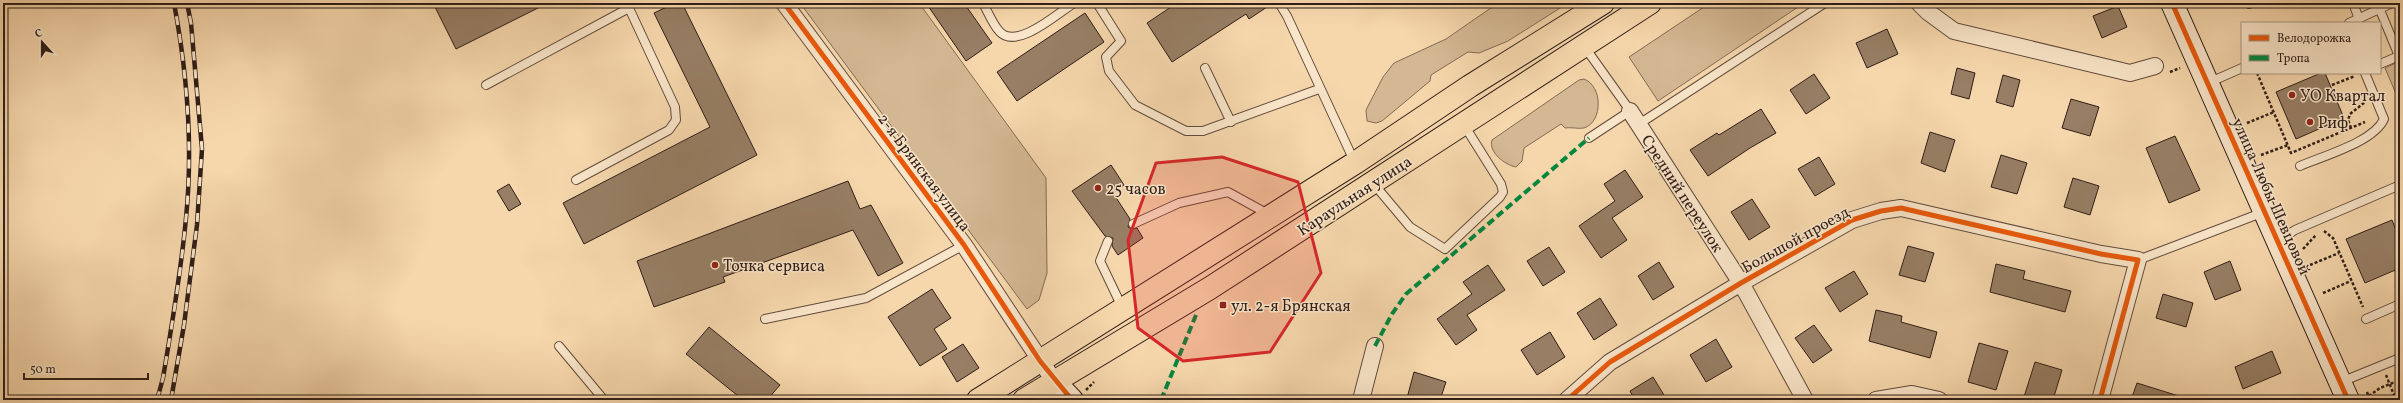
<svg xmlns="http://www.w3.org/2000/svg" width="2403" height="403" font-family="Vollkorn,serif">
<rect width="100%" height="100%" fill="#f6d7ac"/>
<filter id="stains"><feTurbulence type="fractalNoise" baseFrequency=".005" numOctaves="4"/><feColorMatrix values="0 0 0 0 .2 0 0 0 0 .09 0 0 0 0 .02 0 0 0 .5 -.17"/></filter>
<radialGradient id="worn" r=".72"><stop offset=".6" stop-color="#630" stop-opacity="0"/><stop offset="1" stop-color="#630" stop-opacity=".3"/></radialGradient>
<path fill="#d4b893" stroke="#826b55" d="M800 3H919L1046 178 1047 273 1039 300 1027 309Z
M1498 3H1568L1508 41 1479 53 1468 52 1431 75 1430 81 1382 121 1376 123 1367 121 1366 110 1383 77 1394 63 1446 39Z
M1710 3H1804L1658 101 1629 57Z
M2400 61V103L2385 68Z
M1584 79C1603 86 1603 122 1584 128 1579 129 1570 127 1565 128L1561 124 1524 148 1522 161 1516 167C1505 165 1488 152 1492 140L1579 80Z"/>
<path fill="#977e64" stroke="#301e17" d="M444 3H548L456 49 435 7Z
M675 3H682L757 155 584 244 563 203 710 127 654 13Z
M926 3H964L992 43 966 61Z
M1177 3H1273L1249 19 1246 14 1172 62 1147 23Z
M2118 6 2127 27 2102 38 2093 16Z
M1085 13 1104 42 1017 101 997 72Z
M1887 29 1898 54 1867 68 1856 43Z
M1957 68 1975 73 1969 99 1951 94Z
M2321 73H2325L2344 118 2296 139 2276 92Z
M1814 74 1830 98 1806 114 1790 90Z
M2003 75 2020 80 2013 107 1996 102Z
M2071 99 2099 107 2090 136 2062 128Z
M1761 109 1776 133 1750 148 1708 176 1690 150 1717 133 1719 135Z
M1930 132 1955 140 1945 172 1921 163Z
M2175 136 2200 190 2169 203 2146 148Z
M2001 155 2027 163 2017 194 1991 187Z
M1819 157 1835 184 1815 196 1798 169Z
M1111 165 1124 185 1113 193 1130 219 1128 227 1132 229 1137 228 1143 238 1118 255 1112 246 1113 238 1105 236 1072 191Z
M1625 170 1643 197 1612 218 1627 240 1601 258 1579 226 1615 201 1604 184Z
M2073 178 2099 186 2090 215 2064 207Z
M848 181 860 209 871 205 903 263 878 276 853 230 723 277 725 282 654 307 637 261Z
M509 184 521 204 509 211 497 191Z
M1752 199 1770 227 1749 240 1731 212Z
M2392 220 2400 240V268L2365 283 2346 239Z
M1908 246 1934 253 1925 282 1899 275Z
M1549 247 1565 272 1543 286 1527 261Z
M2230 261 2241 290 2215 300 2204 272Z
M1659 262 1674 287 1653 300 1638 276Z
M1996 264 2025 271 2023 279 2071 291 2065 312 1990 292Z
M1488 265 1505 290 1467 315 1477 330 1456 345 1437 319 1472 294 1463 282Z
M1854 271 1868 294 1840 312 1825 288Z
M932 289 951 318 934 329 947 349 920 366 888 317Z
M2163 294 2193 303 2186 327 2156 318Z
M1600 298 1617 325 1594 340 1577 313Z
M1876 310 1902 316 1901 322 1937 332 1930 358 1869 341Z
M1814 325 1832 350 1813 363 1795 338Z
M709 327 780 385 767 400H743L686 354Z
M1550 332 1565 357 1537 375 1521 350Z
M1716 339 1732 367 1706 382 1690 355Z
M1979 343 2008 351 1996 390 1968 382Z
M963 344 979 368 957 382 942 357Z
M2272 351 2281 373 2243 389 2235 367Z
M2035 362 2062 370 2053 400H2023Z
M1414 372 1446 382 1440 400H1414L1407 398Z
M1653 377 1667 400H1635L1630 391Z
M2137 383 2182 397 2181 400H2131Z"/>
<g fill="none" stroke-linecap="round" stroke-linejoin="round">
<g stroke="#624c3c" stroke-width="10">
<path id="lane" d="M983 3C988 12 993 25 1000 32 1017 50 1058 13 1074 3
M1097 3 1121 41 1106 57 1109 71 1135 105 1186 131H1203L1319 89
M1279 3 1287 16 1355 163
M2353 3 2359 19
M2249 4 2252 3
M2380 10 2399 56 2380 64
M2349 23 2392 3
M1584 46 1631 112
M1205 68 1231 122
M2208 83 2242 68
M486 85 629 8 632 3
M1637 122 1639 124 1825 3
M1589 138 1630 111
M2300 166C2323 156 2374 142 2384 119L2365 73
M576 180 669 130 676 120 675 107 629 8
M1373 183 1410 227 1445 249 1500 197 1503 192 1501 184 1464 125
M1133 224 1179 203 1228 192 1268 214
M1108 241 1100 261 1122 307
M2279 241 2295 230 2400 185
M2138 260 2264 212
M765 319 866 298 964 245
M2366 319 2400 304
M559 346 604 400
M2341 382 2400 358"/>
</g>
<g stroke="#624c3c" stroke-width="18">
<path id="street" d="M784 3 964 245 1054 381
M1919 3 1928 12 1954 31 2130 73 2155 66
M1630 111 1741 283 1805 400
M1361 400 1375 346
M1567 400 1610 362 1741 283 1852 220 1881 211 1901 208 2101 254 2138 260 2100 400
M1876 400 1912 394 1939 400"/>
</g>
<g stroke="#301e17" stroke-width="24">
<path id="secondary" d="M2172 3 2348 400
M1054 381 1072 400"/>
</g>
<g stroke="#301e17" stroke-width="24">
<path id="primary" d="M978 400 1355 163 1470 86 1603 3
M1024 400 1210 288 1650 3"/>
</g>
<path stroke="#301e17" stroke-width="2.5" stroke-dasharray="3 2" stroke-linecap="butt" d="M2170 72 2180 68
M2257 73 2291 153 2365 122
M2332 85 2355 76
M2247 123 2274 112
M2351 128 2348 120 2350 114 2365 102
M2261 155 2288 145
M2399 226 2400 225
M2324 231 2333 238 2363 307
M2303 249 2316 235
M2310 265 2339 253
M2395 270 2400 277
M2323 293 2351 281
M2386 375 2396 400
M1086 390 1094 382
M2367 392 2370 400
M2369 396 2380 388 2400 380"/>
<use href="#lane" stroke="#f9e5c9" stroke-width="8"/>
<use href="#street" stroke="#f9e5c9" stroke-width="16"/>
<use href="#secondary" stroke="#f9e5c9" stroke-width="22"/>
<use href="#primary" stroke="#f6d7ac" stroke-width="22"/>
<g stroke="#301e17" stroke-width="4.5">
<path id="rail" d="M157 400 163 378C172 325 181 272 186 218 193 148 187 72 174 3
M171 400 184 325 197 225 202 149 191 23 187 3"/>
</g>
<use href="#rail" stroke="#f9e5c9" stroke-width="3" stroke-dasharray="9" stroke-linecap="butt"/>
<path stroke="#00873e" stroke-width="4" stroke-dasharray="8 4" stroke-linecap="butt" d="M1375 346 1392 314 1406 294 1589 138
M1161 400 1196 315"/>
<g stroke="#f9e5c9" stroke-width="8">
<path id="cycleway" d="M784 3 964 245 1040 361 1072 400
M2172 3 2348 400
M1567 400 1610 362 1741 283 1852 220 1881 211 1901 208 2101 254 2138 260 2100 400"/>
</g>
<use href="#cycleway" stroke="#e8590c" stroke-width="5"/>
</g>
<path fill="#d62828" fill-opacity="0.2" stroke="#d62828" stroke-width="3" stroke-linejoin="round" d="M1222 157 1298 182 1321 273 1270 352 1183 361 1138 328 1128 240 1156 163Z"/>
<g fill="#8f2418" stroke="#f9e5c9" stroke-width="1.5">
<circle cx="2292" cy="95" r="4"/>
<circle cx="2310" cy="122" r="4"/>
<circle cx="1098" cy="188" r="4"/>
<circle cx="715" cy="265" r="4"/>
<rect x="1219" y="301" width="8" height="8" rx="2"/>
</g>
<g text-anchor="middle" stroke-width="3" stroke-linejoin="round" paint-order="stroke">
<g font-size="16" fill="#301e17" stroke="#f9e5c9" text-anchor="start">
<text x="2300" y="101">УО Квартал</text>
<text x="2318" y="128">Риф</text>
<text x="1106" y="194">25 часов</text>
<text x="723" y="271">Точка сервиса</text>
<text x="1231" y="311">ул. 2-я Брянская</text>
</g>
<g font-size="16" fill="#301e17" stroke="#f9e5c9">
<text transform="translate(925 172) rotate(53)" y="6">2-я Брянская улица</text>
<text transform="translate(1683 193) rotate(57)" y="6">Средний переулок</text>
<text transform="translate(1354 195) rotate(-33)" y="6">Караульная улица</text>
<text transform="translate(2272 196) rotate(66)" y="6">улица Любы Шевцовой</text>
<text transform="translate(1795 239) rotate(-29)" y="6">Большой проезд</text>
</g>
</g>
<rect width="2403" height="403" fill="none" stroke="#f6d7ac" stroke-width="16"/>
<rect x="4" y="4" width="2395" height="395" fill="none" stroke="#301e17" stroke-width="2"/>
<rect x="8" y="8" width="2387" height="387" fill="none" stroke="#301e17"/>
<rect x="2241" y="22" width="140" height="52" fill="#f9e5c9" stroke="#a99582"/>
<rect x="2249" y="35" width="20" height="6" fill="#e8590c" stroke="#a99582"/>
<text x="2277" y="42" font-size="12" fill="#301e17">Велодорожка</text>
<rect x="2249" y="55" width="20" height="6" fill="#00873e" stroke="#a99582"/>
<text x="2277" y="62" font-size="12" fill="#301e17">Тропа</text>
<g transform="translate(42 42) rotate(339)" stroke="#f9e5c9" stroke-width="3" paint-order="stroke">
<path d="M0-3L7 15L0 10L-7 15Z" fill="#301e17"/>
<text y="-6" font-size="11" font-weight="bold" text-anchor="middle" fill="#301e17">С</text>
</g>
<path d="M24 373v6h124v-6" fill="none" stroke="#301e17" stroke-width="2"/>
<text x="30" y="373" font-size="12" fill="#301e17" stroke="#f9e5c9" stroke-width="3" paint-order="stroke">50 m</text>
<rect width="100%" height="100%" filter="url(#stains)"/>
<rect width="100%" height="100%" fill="url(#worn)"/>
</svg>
